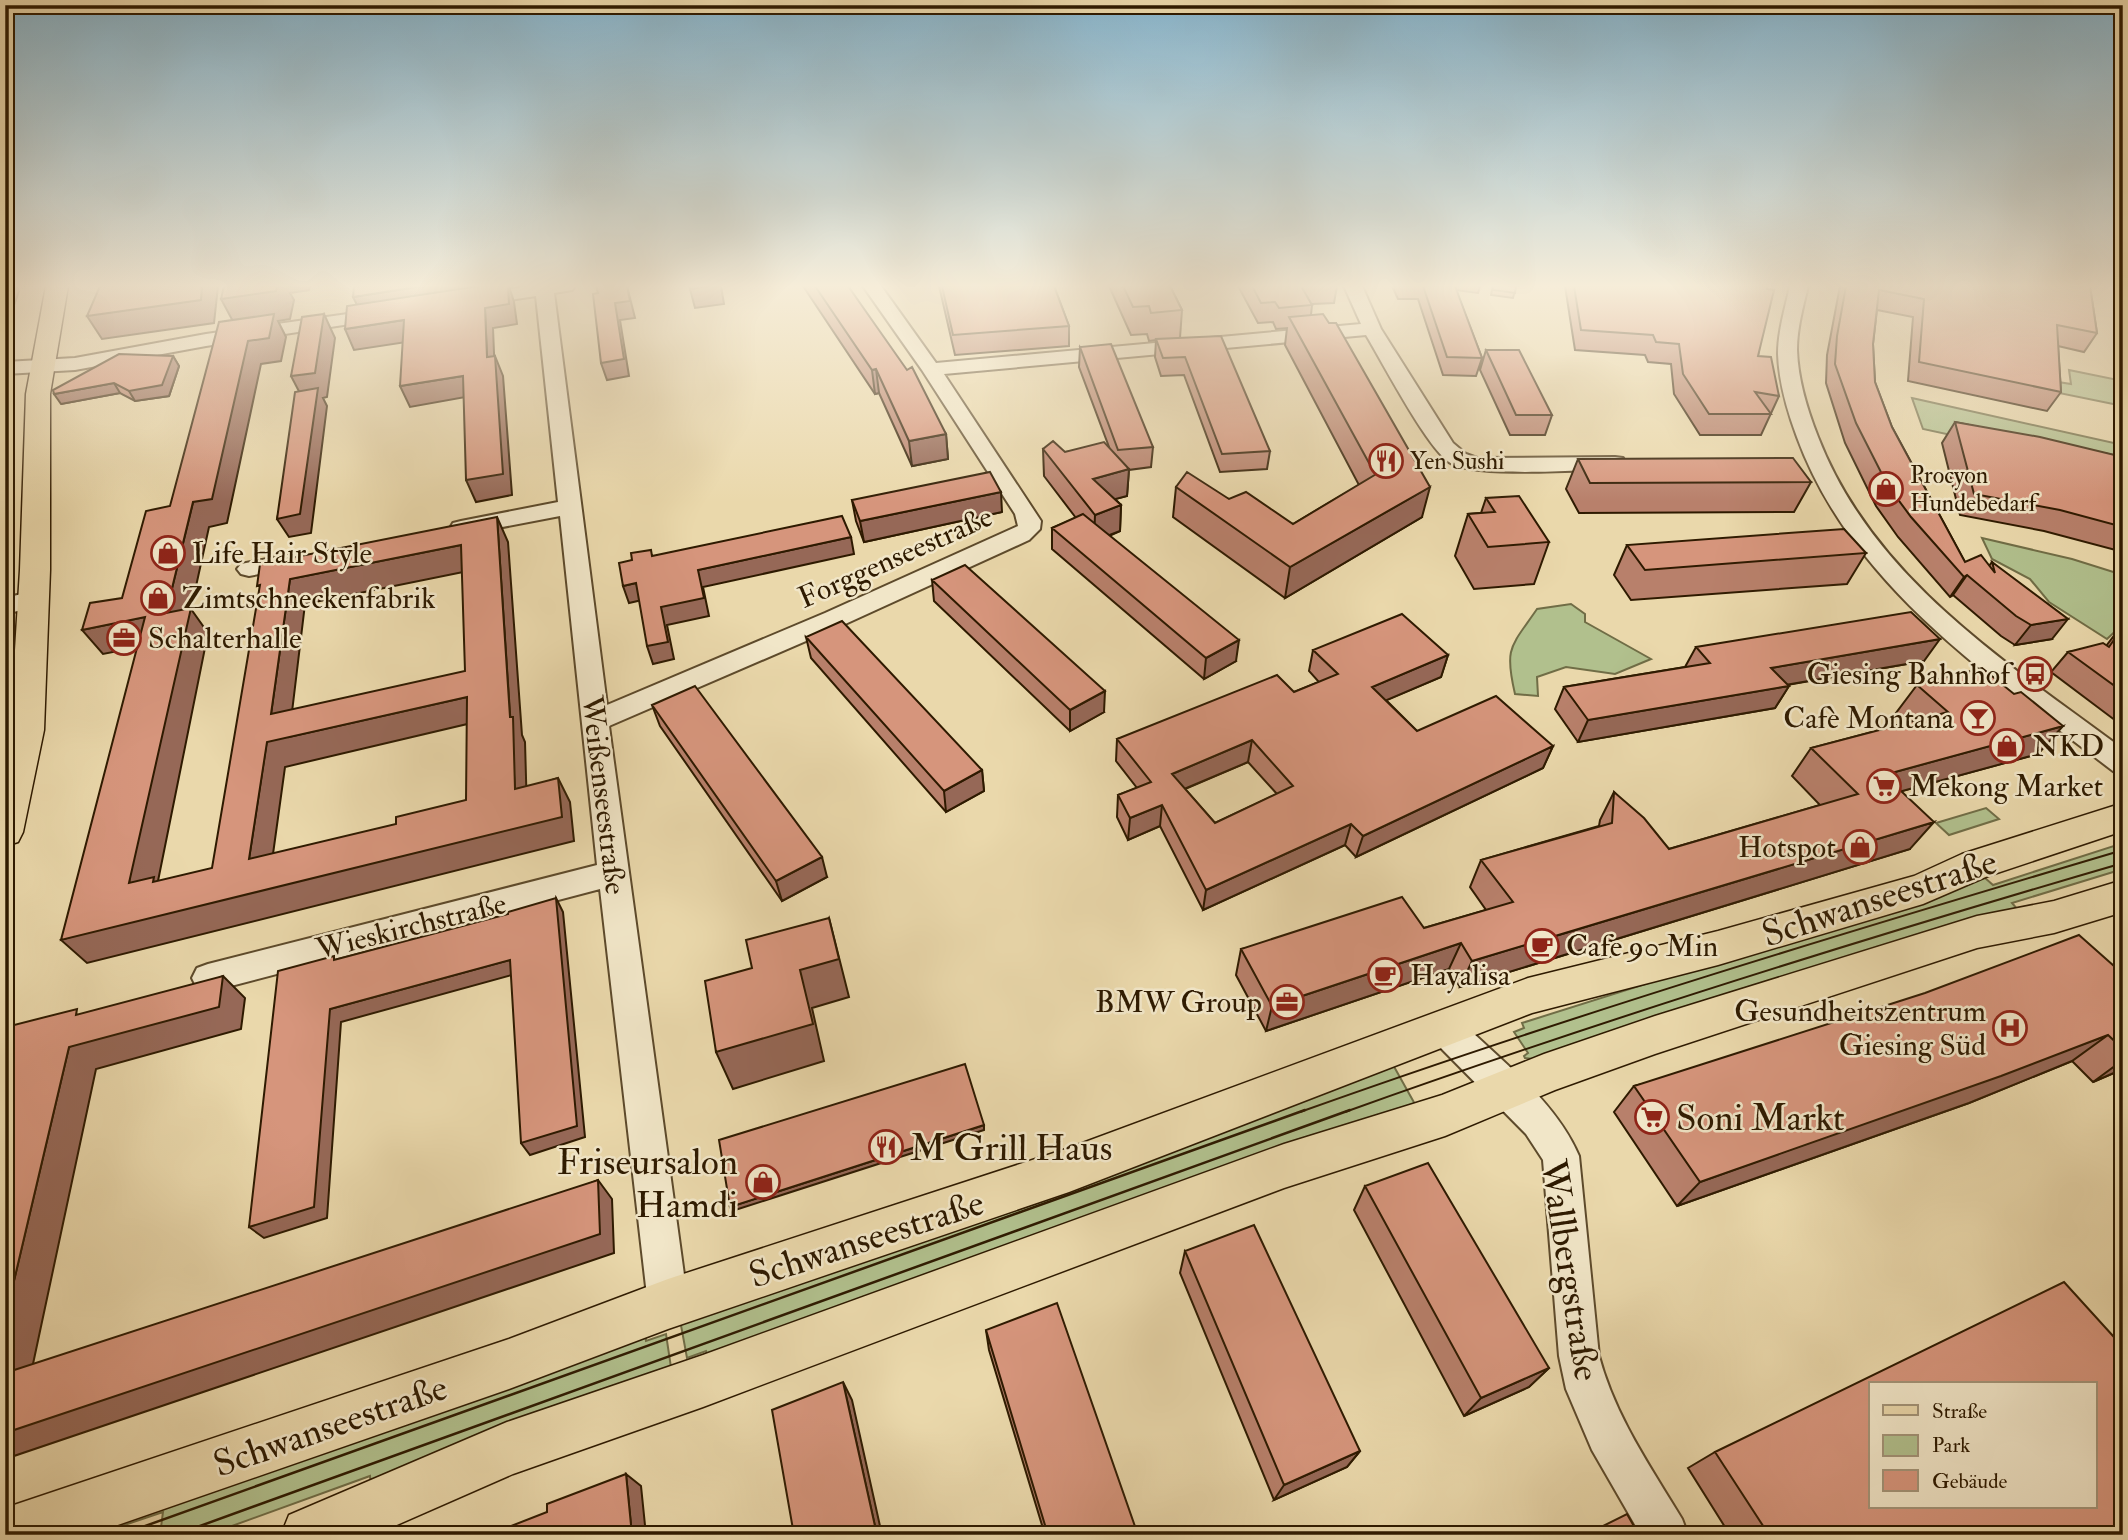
<svg xmlns="http://www.w3.org/2000/svg" width="2128" height="1540" font-family="'IM FELL Double Pica',serif">
<rect width="100%" height="100%" fill="#ead8ab"/>
<filter id="stains"><feTurbulence type="fractalNoise" baseFrequency=".00286" numOctaves="4"/><feColorMatrix values="0 0 0 0 .2 0 0 0 0 .09 0 0 0 0 .02 0 0 0 .5 -.17"/></filter>
<radialGradient id="worn" r=".72"><stop offset=".6" stop-color="#630" stop-opacity="0"/><stop offset="1" stop-color="#630" stop-opacity=".3"/></radialGradient>
<path fill="#b1c08d" stroke="#706d46" stroke-width="2" d="M2069 370 2123 381V406L2059 393 2058 382 2071 384Z
M1912 398 2123 445V472L1923 429Z
M1982 538 2072 559 2123 575V624L2107 639 2049 602 2030 579 1992 559Z
M1571 604 1585 614V622L1651 659 1615 674 1566 667 1537 677 1538 696 1515 694C1504 647 1511 647 1537 609Z
M1986 808 1999 819 1949 835 1936 823Z
M2123 843V869L2012 903 2018 910 1533 1059 1525 1058 1524 1056 1528 1053 1514 1032 1524 1028 1522 1023 1984 877 1993 885Z
M1392 1063 1416 1106 708 1360 706 1351 687 1358 680 1320Z
M645 1330 646 1341 666 1334 672 1374 371 1487 370 1476 207 1535H160L163 1512 95 1535H63Z"/>
<g fill="none" stroke-linecap="round" stroke-linejoin="round">
<g stroke="#5d4a2b" stroke-width="4">
<path id="minor" d="M529 286H575L572 290 554 293 607 705 825 613 1018 526 1015 514 922 370 863 286H881L936 363 1361 324 1344 286H1362L1381 329 1453 443 1466 454 1477 458 1615 457 1623 458 1626 463 1623 468 1615 469C1582 470 1472 478 1449 462 1426 446 1383 363 1366 335L944 374 1041 521 1040 529 1029 540 843 625 609 726 688 1304 682 1318 668 1324 654 1318 648 1304 600 889 208 992 197 988 192 978 197 968 208 964 597 865 560 516 461 535 453 533 450 528 453 523 461 521 558 502 536 296 475 305 466 300 475 295Z
M1790 286H1808C1803 307 1797 328 1797 350 1798 380 1807 409 1818 437 1873 579 2006 662 2123 749V774L2113 771C1991 677 1852 587 1797 437 1787 410 1779 383 1778 354 1778 331 1785 309 1790 286Z
M383 309 389 310 392 314 389 318 206 346 75 370 5 374V362L75 358 206 334Z
M298 553 306 555 310 560 306 565 249 576 241 574 237 569 241 564Z
M34 591 43 593 46 599 43 605 5 614V598Z
M1444 1013 1456 1017C1499 1059 1555 1100 1579 1156L1599 1356C1615 1416 1650 1466 1682 1519L1688 1535H1641L1592 1450 1566 1389 1559 1356 1543 1160 1526 1134 1432 1039 1427 1028 1432 1017Z"/>
</g>
<g stroke="#2e1a00" stroke-width="3">
<path id="major" d="M46 286H68L50 394V570L44 730 23 832 18 842 5 846V751L10 730 20 570 26 394Z
M2123 803V831L1988 876 1923 904 1718 965 1532 1013 1069 1192 668 1329 509 1389 89 1535H5V1508L8 1507 509 1339 668 1279 1069 1148 1528 978 1718 931 1914 876 1962 854Z
M2123 880V912L2054 933 1977 948 1655 1054 1555 1090 1445 1136 1284 1188 703 1407 513 1474 374 1535H281L289 1515 507 1422 703 1355 1284 1144 1442 1095 1544 1054 1655 1016 1977 916 2054 901Z"/>
</g>
<use href="#minor" fill="#f1e6c8" fill-rule="evenodd"/>
<use href="#major" fill="#ead8ab" fill-rule="evenodd"/>
<path stroke="#2e1a00" stroke-width="2" d="M1300 1112C1571 1015 1847 932 2123 850
M1345 1112C1601 1020 1862 939 2123 863"/>
<path stroke="#2e1a00" stroke-width="2.5" d="M120 1535 1305 1110
M175 1535 1350 1110"/>
</g>
<path fill="#b8806b" stroke="#2e1a00" stroke-width="2" fill-rule="evenodd" d="M803 286H848L946 434 948 459 912 466 879 393 875 394Z
M939 286H1054L1069 326V346L955 355Z
M1109 286H1170L1182 310 1180 338 1270 451 1267 469 1220 472 1184 375 1161 376 1155 357 1156 340 1149 341 1147 334 1131 335Z
M1238 286H1337L1334 303 1312 304V305L1311 315 1329 323H1336L1422 517 1285 598 1173 517 1176 487 1229 499 1293 524 1359 485 1285 345 1287 328 1276 329 1273 322 1258 323Z
M1392 286H1480L1478 293 1456 290 1482 358 1476 376 1443 375 1418 299H1398Z
M1493 286H1516L1513 298 1491 295Z
M1565 286H1767L1758 356 1779 396 1761 435H1700L1674 394 1671 364 1648 362 1645 355 1575 350Z
M1840 286H2090L2097 333 2084 352 2058 346 2061 392 2047 411 1908 381 1913 317 1877 310 1873 344 1875 382 1892 427 1965 562 1989 566 1992 562 2052 639 2015 645 2001 636 1953 595 1950 597 1898 537 1876 506 1845 443 1826 383 1827 355Z
M1080 347 1153 447 1151 467 1129 470 1127 496 1115 499 1121 505 1120 531 1109 536 1236 661 1204 679 1052 549V528L1076 518 1044 476 1043 449 1065 452 1109 447 1079 367Z
M1486 350 1552 415 1545 435H1510L1480 370Z
M173 356 179 366 169 396 135 401 120 393 61 404Z
M1955 422 2123 457V552L2044 531 1960 515 1942 443Z
M1578 459 1811 482 1794 512 1579 513 1566 489Z
M1486 498 1549 542 1534 584 1474 589 1455 556 1468 514 1481 513Z
M852 500 1002 512 864 542 856 521Z
M1627 545 1866 553 1847 584 1631 600 1614 575Z
M932 580 1104 712 1070 731 934 601Z
M2123 624V723L2120 724 2051 672 2068 652 2106 646Z
M806 637 982 770 984 791 946 812 811 658Z
M1696 647 1924 661 1787 685 1789 686 1775 708 1578 742 1555 709 1564 687 1685 667Z
M1313 650 1448 655 1441 677 1386 700 1417 731 1553 746 1543 768 1356 857 1345 845 1203 910 1160 826 1128 840 1117 817 1118 795 1137 788 1116 761 1117 739 1294 692 1319 682 1309 671ZM1248 762 1277 794 1215 823 1185 789Z
M1917 685 2038 754 1902 791 1910 849 1460 987 1449 969 1266 1031 1236 975 1241 949 1424 928 1486 910 1470 887 1481 860 1599 826 1600 820 1614 792 1669 849 1820 805 1792 776 1811 748 1906 723 1896 713Z
M652 705 827 877 782 901 660 726Z
M2123 974V1069L2093 1082 2072 1061 1969 1103 1677 1206 1614 1112 1634 1086Z
M1365 1186 1549 1368 1529 1387 1464 1416 1354 1210Z
M1185 1251 1360 1451 1347 1467 1274 1500 1180 1273Z
M986 1330 1138 1535H1045L989 1350Z
M1715 1452 2123 1535H1730L1688 1468Z"/>
<path fill="#966857" stroke="#2e1a00" stroke-width="2" d="M5 286H16L19 291 5 331Z
M202 286H218L214 323 102 339 87 316Z
M274 286H310L309 290 290 293 294 300 290 319 278 321 286 337 281 361 261 364 227 523 209 527 191 609 208 633 158 881 176 901 129 883 166 613 236 327 221 299Z
M423 286H507L359 309 353 297Z
M508 286H509L514 302 517 324 493 328 495 378 487 357 485 308Z
M627 286 635 318 620 320 629 376 607 380 601 363 615 303Z
M707 286H721L724 304 695 308 690 289Z
M324 314 335 338 327 397 323 398 327 406 311 533 289 537 277 519 304 401 291 376Z
M404 320 413 341 354 350 345 329Z
M173 356 179 366 169 396 135 401 129 391Z
M495 356 503 376 512 495 476 502 466 480Z
M876 369 879 393 875 394 872 370Z
M463 376 471 396 410 407 400 386Z
M114 383 120 393 61 404 54 394Z
M946 434 948 459 912 466 909 441Z
M1129 469 1127 496 1093 505V479Z
M1430 487 1422 517 1285 598 1290 567Z
M1001 492 1002 512 864 542 860 521Z
M1121 505 1120 531 1094 541 1095 515Z
M497 517 508 542 522 735 525 742 527 813 515 789Z
M851 537 854 554 703 587 709 616 667 625 674 659 653 664 647 646 661 607 698 570Z
M461 545 473 570 305 604 289 737 467 697 480 721 285 767 269 883 249 859 271 714 290 579Z
M1967 575 1953 595 1950 597 1964 577Z
M636 583 642 600 629 603 623 586Z
M145 617 164 642 103 654 82 630Z
M2068 619 2052 639 2015 645 2031 625Z
M1940 639 1924 661 1757 690 1771 668Z
M1239 640 1236 661 1204 679 1206 658Z
M1448 655 1441 677 1366 709 1372 687Z
M1789 686 1775 708 1578 742 1588 720Z
M1105 691 1104 712 1070 731V710Z
M2063 726 2038 754 1862 802 1884 775Z
M1252 740 1248 762 1170 795 1172 774Z
M1553 746 1543 768 1356 857 1363 836Z
M982 770 984 791 946 812 944 791Z
M558 778 570 802 574 841 87 963 61 940Z
M1162 805 1160 826 1128 840 1130 818Z
M1934 822 1910 849 1460 987 1472 961Z
M1351 824 1345 845 1203 910 1206 890Z
M822 857 827 877 782 901 776 881Z
M556 898 563 912 585 1137 530 1155 521 1143Z
M829 918 849 997 812 1008 824 1061 733 1089 716 1052 800 970Z
M1461 943 1449 969 1266 1031 1272 1006Z
M510 960 519 973 341 1022 327 1218 264 1238 249 1227 330 1009Z
M223 976 245 998 241 1029 96 1069 27 1392 5 1383V1319L69 1047Z
M2108 1035 2072 1061 1969 1103 1677 1206 1700 1182Z
M2123 1060V1069L2093 1082Z
M984 1125V1130L732 1211 730 1207Z
M598 1180 612 1199 614 1253 5 1459V1433Z
M1549 1368 1529 1387 1464 1416 1481 1398Z
M843 1382 852 1400 882 1535H877Z
M1360 1451 1347 1467 1274 1500 1284 1485Z
M626 1474 641 1486 646 1535H632Z"/>
<path fill="#d6957c" stroke="#2e1a00" stroke-width="2" fill-rule="evenodd" d="M100 286H202L201 300 87 316Z
M224 286H277L276 291 221 299Z
M354 286H423L353 297Z
M479 286H508L509 304 485 308 487 357 495 356 503 474 466 480 463 376 400 386 404 320 345 329 347 306Z
M596 286H627L630 301 615 303 624 359 601 363 593 294 598 293Z
M689 286H707L690 289Z
M815 286H848L907 370 912 367 946 434 909 441 876 369 872 370Z
M942 286H1054L1069 326 953 335Z
M1123 286H1170L1182 310 1151 313 1149 306 1133 307Z
M1252 286H1301L1312 305 1279 308 1275 302 1261 303Z
M1423 286H1455L1482 358 1447 357Z
M1493 286H1516L1515 293 1493 290Z
M1574 286H1767V289L1774 290 1758 356 1771 357 1779 396 1755 392 1771 414H1709L1683 374 1679 344 1656 342 1653 335 1581 330Z
M1846 286H2090L2097 333 2057 325 2061 392 1919 362 1924 299 1879 290 1873 344 1875 382 1892 427 1965 562 1981 555 1995 573 1992 562 2068 619 2031 625 2016 616 1967 575 1964 577 1911 517 1888 486 1856 423 1835 364 1837 336Z
M274 314 269 338 248 341 212 499 193 502 166 613 191 608 129 883 154 877 153 882 212 868 260 585 257 586 260 564 497 517 510 717H513L515 789 558 778 562 817 61 940 145 617 82 630 90 603 122 598 146 511 170 506 219 322ZM461 545 465 671 271 714 290 579ZM467 697 466 800 396 817V824L249 859 267 742Z
M324 314 315 373 291 376 302 317Z
M1323 314 1329 323H1336L1430 487 1290 567 1176 487 1187 472 1229 499 1246 492 1293 524 1398 461 1369 463 1289 317Z
M1221 336 1270 451 1222 454 1185 357 1163 358 1156 339Z
M1111 344 1153 447 1118 450 1080 347Z
M1486 350H1519L1552 415H1516Z
M119 354 173 356 162 385 129 391 114 383 54 394 53 390Z
M318 388 300 514 277 519 295 392Z
M1955 422 2040 437 2123 457V527L2060 510 1974 494Z
M1053 441 1065 452 1104 442 1129 469 1093 479 1121 505 1095 515 1043 449Z
M1793 458 1811 482 1590 483 1578 459Z
M990 472 1001 492 860 521 852 500Z
M1519 496 1549 542 1488 547 1468 514 1495 512 1486 498Z
M1083 514 1239 640 1206 658 1052 528Z
M842 516 851 537 698 570 704 598 661 607 668 642 647 646 636 583 623 586 619 563 632 560 631 553 651 550 652 556Z
M1844 529 1866 553 1645 570 1627 545Z
M965 565 1105 691 1070 710 932 580Z
M1911 612 1940 639 1771 668 1789 686 1588 720 1564 687 1710 663 1696 647Z
M1402 614 1448 655 1372 687 1417 731 1496 696 1553 746 1363 836 1351 824 1206 890 1162 805 1130 818 1118 795 1151 782 1117 739 1277 675 1294 692 1338 674 1313 650ZM1252 740 1293 786 1215 823 1172 774Z
M842 621 982 770 944 791 806 637Z
M2123 627V692L2068 652 2103 643 2109 647Z
M1982 668 2014 694 2021 692 2063 726 1884 775 1934 822 1472 961 1461 943 1272 1006 1241 949 1402 897 1424 928 1513 902 1481 860 1612 823 1614 792 1644 818 1669 849 1858 794 1811 748 1948 712 1917 685Z
M695 686 822 857 776 881 652 705Z
M556 898 577 1126 521 1143 510 960 330 1009 314 1207 249 1227 278 971 334 956V960L508 914V912Z
M829 918 839 959 800 970 813 1024 716 1052 705 981 752 968 746 940Z
M2079 935 2123 974V1049L2108 1035 2001 1076 1700 1182 1634 1086 1925 993Z
M223 976 219 1007 69 1047 5 1319V1043L10 1026 77 1009 76 1015Z
M965 1064 984 1125 730 1207 719 1140Z
M1428 1163 1549 1368 1481 1398 1365 1186Z
M598 1180 600 1234 5 1433V1373Z
M1254 1225 1360 1451 1284 1485 1185 1251Z
M2064 1282 2123 1347V1535H1769L1715 1452ZM1871 1384H2095V1507H1871Z
M1057 1303 1138 1535H1048L986 1330Z
M843 1382 877 1535H794L772 1410Z
M626 1474 632 1535H488L547 1512V1504Z
M1627 1514 1639 1535H1585Z"/>
<linearGradient id="sky" x2="0" y2="1"><stop stop-color="#88b6ce"/><stop offset="0.57" stop-color="#f6edd9"/><stop offset="1" stop-color="#f6edd9" stop-opacity="0"/></linearGradient>
<rect width="2128" height="502" fill="url(#sky)"/>
<defs>
<g id="restaurant-ring" transform="scale(1.75)"><circle r="9.5" fill="#f1e6c8" stroke="#8f2418" stroke-width="1.5"/><path d="M-5-6h1v4h1v-4h1v4h1v-4h1v5L-1.5 .5V6h-2V.5L-5-1ZM5-6V6H3V1.5H1.5Q1.5-4 5-6Z" fill="#8f2418"/></g>
<g id="shop-ring" transform="scale(1.75)"><circle r="9.5" fill="#f1e6c8" stroke="#8f2418" stroke-width="1.5"/><path d="M-5-2.5h2.3a2.7 3.5 0 0 1 5.4 0H5L5.5 6h-11ZM-1.5-2.5h3a1.5 2.3 0 0 0-3 0Z" fill="#8f2418"/></g>
<g id="office-ring" transform="scale(1.75)"><circle r="9.5" fill="#f1e6c8" stroke="#8f2418" stroke-width="1.5"/><path d="M-6-3h4V-5.5h4V-3h4V5H-6ZM-1-4.5V-3h2v-1.5ZM-6 0V1H6V0Z" fill="#8f2418"/></g>
<g id="bus-ring" transform="scale(1.75)"><circle r="9.5" fill="#f1e6c8" stroke="#8f2418" stroke-width="1.5"/><path d="M-5-6H5V4H4V6H2V4H-2V6H-4V4H-5ZM-3.5-4V0h7V-4ZM-3.5 1.2v1.5H-2V1.2ZM2 1.2v1.5H3.5V1.2Z" fill="#8f2418"/></g>
<g id="bar-ring" transform="scale(1.75)"><circle r="9.5" fill="#f1e6c8" stroke="#8f2418" stroke-width="1.5"/><path d="M-6-5H6L.8 .8V4.5H3.5V6h-7V4.5H-.8V.8Z" fill="#8f2418"/></g>
<g id="supermarket-ring" transform="scale(1.75)"><circle r="9.5" fill="#f1e6c8" stroke="#8f2418" stroke-width="1.5"/><path d="M-6-5.5h2.5l.6 2H6L4.5 2H-2.5L-4.4-4H-6ZM-1.5 3.2a1.3 1.3 0 1 0 .1 0ZM3 3.2a1.3 1.3 0 1 0 .1 0Z" fill="#8f2418"/></g>
<g id="cafe-ring" transform="scale(1.75)"><circle r="9.5" fill="#f1e6c8" stroke="#8f2418" stroke-width="1.5"/><path d="M-5.5-4.5H6V0H3Q3 3.5 0 3.5H-2.5Q-5.5 3.5-5.5 0ZM3-3.2v2h1.7v-2ZM-6 4.5H4V6H-6Z" fill="#8f2418"/></g>
<g id="hospital-ring" transform="scale(1.75)"><circle r="9.5" fill="#f1e6c8" stroke="#8f2418" stroke-width="1.5"/><path d="M-5-5h3v3.5h4V-5h3V5h-3V1.5h-4V5h-3Z" fill="#8f2418"/></g>
</defs>
<g fill-rule="evenodd">
<use href="#restaurant-ring" x="1386" y="461"/>
<use href="#shop-ring" x="1886" y="489"/>
<use href="#shop-ring" x="168" y="553"/>
<use href="#shop-ring" x="158" y="598"/>
<use href="#office-ring" x="124" y="638"/>
<use href="#bus-ring" x="2035" y="674"/>
<use href="#bar-ring" x="1978" y="718"/>
<use href="#shop-ring" x="2007" y="746"/>
<use href="#supermarket-ring" x="1884" y="786"/>
<use href="#shop-ring" x="1860" y="847"/>
<use href="#cafe-ring" x="1542" y="946"/>
<use href="#cafe-ring" x="1385" y="975"/>
<use href="#office-ring" x="1287" y="1002"/>
<use href="#hospital-ring" x="2010" y="1028"/>
<use href="#supermarket-ring" x="1652" y="1117"/>
<use href="#restaurant-ring" x="886" y="1147"/>
<use href="#shop-ring" x="763" y="1182"/>
</g>
<g text-anchor="middle" stroke-width="5" stroke-linejoin="round" paint-order="stroke">
<g font-size="24" fill="#2e1a00" stroke="#f1e6c8" text-anchor="start">
<text x="1410" y="469">Yen Sushi</text>
<text x="1910" y="483">Procyon<tspan x="1910" dy="28">Hundebedarf</tspan></text>
</g>
<g font-size="30" fill="#2e1a00" stroke="#f1e6c8" text-anchor="start">
<text x="192" y="563">Life Hair Style</text>
<text x="182" y="608">Zimtschneckenfabrik</text>
<text x="148" y="648">Schalterhalle</text>
<text x="2010" y="684" text-anchor="end">Giesing Bahnhof</text>
<text x="1954" y="728" text-anchor="end">Cafè Montana</text>
<text x="2032" y="756">NKD</text>
<text x="1909" y="796">Mekong Market</text>
<text x="1836" y="857" text-anchor="end">Hotspot</text>
<text x="1566" y="956">Cafe 90 Min</text>
<text x="1410" y="985">Hayalisa</text>
<text x="1262" y="1012" text-anchor="end">BMW Group</text>
<text x="1986" y="1021" text-anchor="end">Gesundheitszentrum<tspan x="1986" dy="34">Giesing Süd</tspan></text>
</g>
<g font-size="30" fill="#2e1a00" stroke="#f1e6c8">
<text transform="translate(895 557) rotate(-24)" y="10">Forggenseestraße</text>
<text transform="translate(604 795) rotate(83)" y="10">Weißenseestraße</text>
<text transform="translate(411 926) rotate(-14)" y="10">Wieskirchstraße</text>
</g>
<g font-size="37" fill="#2e1a00" stroke="#f1e6c8">
<text transform="translate(1879 897) rotate(-18)" y="13">Schwanseestraße</text>
<text transform="translate(866 1238) rotate(-18)" y="13">Schwanseestraße</text>
<text transform="translate(1571 1270) rotate(81)" y="13">Wallbergstraße</text>
<text transform="translate(330 1425) rotate(-19)" y="13">Schwanseestraße</text>
</g>
<g font-size="37" fill="#2e1a00" stroke="#f1e6c8" text-anchor="start">
<text x="1676" y="1130">Soni Markt</text>
<text x="910" y="1160">M Grill Haus</text>
<text x="738" y="1174" text-anchor="end">Friseursalon<tspan x="738" dy="43">Hamdi</tspan></text>
</g>
</g>
<rect width="2128" height="1540" fill="none" stroke="#ead8ab" stroke-width="28"/>
<rect x="7" y="7" width="2114" height="1526" fill="none" stroke="#2e1a00" stroke-width="3.5"/>
<rect x="14" y="14" width="2100" height="1512" fill="none" stroke="#2e1a00" stroke-width="2"/>
<rect x="1869" y="1382" width="228" height="126" fill="#f1e6c8" stroke="#a39478" stroke-width="2"/>
<rect x="1883" y="1405" width="35" height="10" fill="#ead8ab" stroke="#a39478" stroke-width="2"/>
<text x="1932" y="1418" font-size="21" fill="#2e1a00">Straße</text>
<rect x="1883" y="1435" width="35" height="21" fill="#b1c08d" stroke="#a39478" stroke-width="2"/>
<text x="1932" y="1452" font-size="21" fill="#2e1a00">Park</text>
<rect x="1883" y="1470" width="35" height="21" fill="#d6957c" stroke="#a39478" stroke-width="2"/>
<text x="1932" y="1488" font-size="21" fill="#2e1a00">Gebäude</text>
<rect width="100%" height="100%" filter="url(#stains)"/>
<rect width="100%" height="100%" fill="url(#worn)"/>
</svg>
